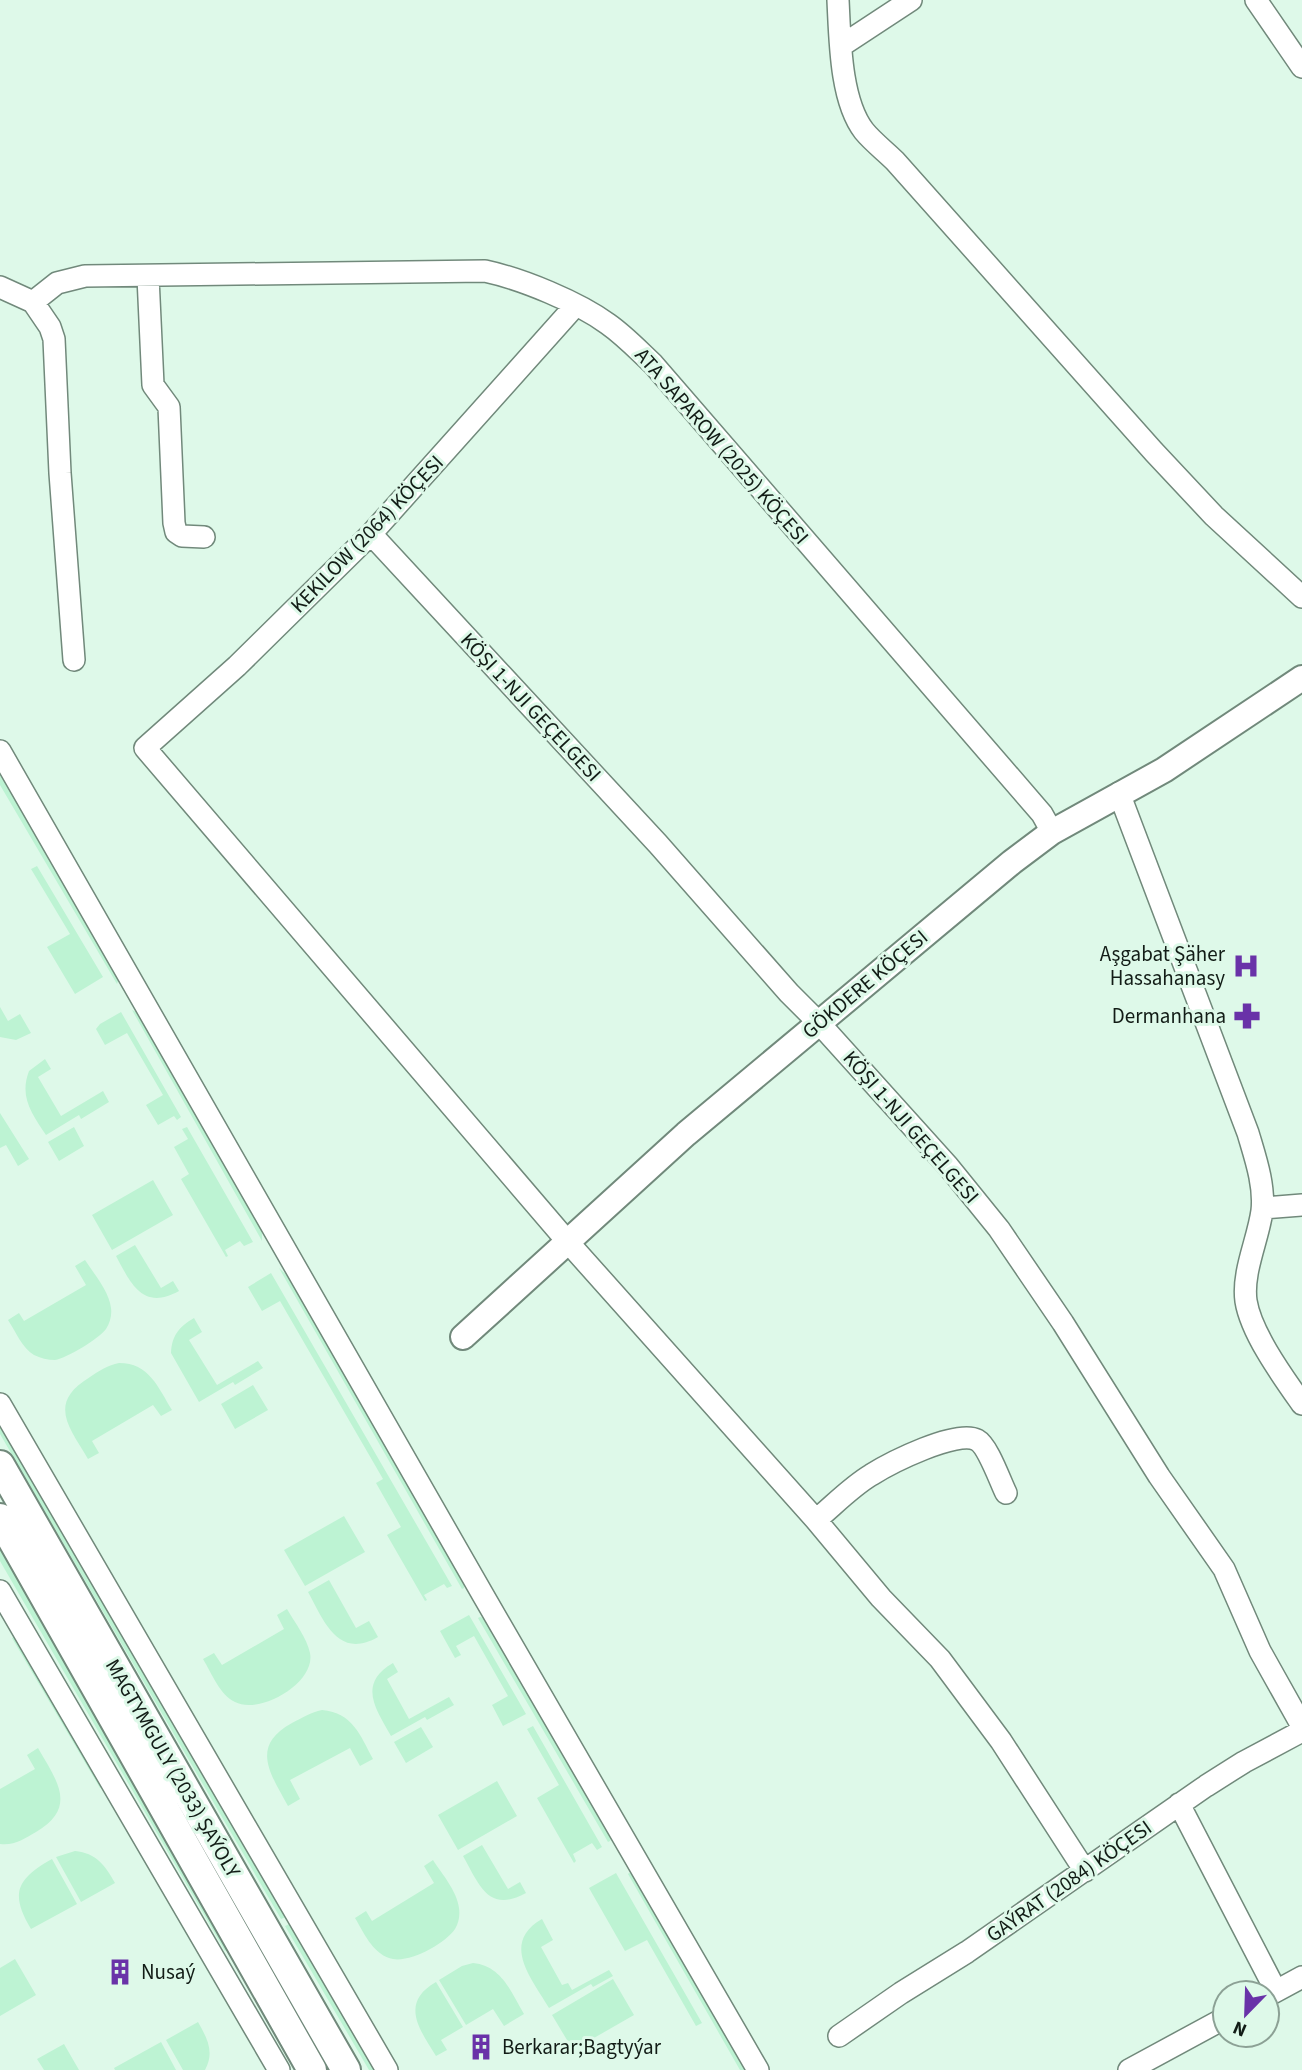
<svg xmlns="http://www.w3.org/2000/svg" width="1302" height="2070" font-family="'Source Sans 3',sans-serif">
<rect width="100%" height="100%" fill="#def9e9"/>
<path fill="#bdf3d3" d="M0 771 119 978 117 984 0 785Z
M37 866 103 977 75 994 47 947 70 934 31 869Z
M0 1007 8 1021 20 1014 31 1033 16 1040 0 1037Z
M132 1010 140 1014 262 1228V1241Z
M121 1012 181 1117 177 1120 174 1116 158 1125 146 1105 163 1095 127 1033 105 1045 96 1029 100 1024Z
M45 1059 51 1069 38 1077 61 1116 103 1091 109 1102 81 1119 79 1115 46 1135C32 1114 19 1097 29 1071Z
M0 1113 29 1159 18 1166 6 1145 0 1148Z
M74 1127 84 1146 59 1161 48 1142Z
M187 1127 253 1242 244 1246 240 1241 225 1250 228 1256 226 1257 181 1179 189 1174 174 1147 188 1139 182 1129Z
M153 1180 173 1215 112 1250 92 1215Z
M135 1245 161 1288 173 1281 179 1291C143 1311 131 1284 116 1256Z
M85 1260C94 1274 109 1291 111 1308 112 1315 110 1323 106 1329 100 1338 67 1358 55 1360 48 1360 40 1358 34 1355 22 1348 16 1332 8 1320L19 1313 24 1321 86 1285 75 1266Z
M279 1268 292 1280 464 1581V1588L462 1589Z
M271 1273 452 1586 447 1588 444 1584 424 1595 427 1600 425 1601 387 1535 401 1527 376 1483 383 1479 280 1301 262 1311 248 1287Z
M194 1318 202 1332 189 1340 217 1385 258 1361 263 1368 235 1385 233 1382 199 1402 171 1353C172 1335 179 1327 194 1318Z
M119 1363C149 1363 158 1387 172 1410L161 1416 153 1405 92 1441 99 1453 88 1459C69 1427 47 1403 90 1377 99 1371 108 1365 119 1363Z
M253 1385 268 1410 235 1429 221 1404Z
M0 1419 288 1916 281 1919 0 1434Z
M344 1516 365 1552 305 1586 284 1550Z
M0 1545 232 1947 225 1951 0 1561Z
M329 1580 356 1628 369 1621 378 1637C338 1660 324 1621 308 1592Z
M287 1609C295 1623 307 1638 310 1653 316 1683 260 1715 235 1702 220 1695 212 1674 203 1659L214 1653 222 1665 284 1629 277 1615Z
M469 1615 526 1714 503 1726 492 1705 508 1696 474 1636 456 1646 461 1655 455 1658 440 1631Z
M480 1617 485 1618 612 1836 610 1841 608 1842 478 1618Z
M16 1636 103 1786 100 1788 12 1638Z
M393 1663 398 1672 387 1679 409 1719 449 1697 454 1705 427 1720 425 1717 391 1736C376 1709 357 1684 393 1663Z
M322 1710C353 1713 360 1735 373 1759L360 1766 350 1748 290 1780 300 1799 288 1806C270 1773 250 1746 292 1723 302 1718 311 1712 322 1710Z
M533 1726 602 1847 597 1850 592 1843 573 1854 576 1861 574 1863 537 1798 559 1785 527 1729Z
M421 1727 433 1747 406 1763 394 1742Z
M38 1748C57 1781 78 1807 36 1832 24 1839 14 1846 0 1844V1789L35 1769 27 1755Z
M497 1781 517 1816 458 1850 438 1815Z
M482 1845 508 1889 520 1882 526 1893C488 1914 479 1884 463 1856Z
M75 1851C96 1853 105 1865 115 1883L81 1902 56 1857Z
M52 1859 77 1904 31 1929C10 1894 16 1879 52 1859Z
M433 1860C442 1874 457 1891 459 1908 460 1915 459 1923 455 1929 445 1944 407 1965 389 1958 372 1952 364 1933 355 1918L366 1911 372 1921 434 1883 424 1866Z
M616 1873 702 2023 696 2026 647 1940 625 1951 589 1888Z
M629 1873 634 1874 747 2070H740L628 1874Z
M542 1919 553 1940 541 1947 562 1985 568 1983 572 1990 609 1970 613 1976 593 1987 591 1984 549 2008C532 1979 500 1943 542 1919Z
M292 1923 377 2070H369L285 1926Z
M15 1959 36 1995 0 2016V1968Z
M473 1963C502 1966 511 1992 524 2014L504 2026 493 2009 466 2025 439 1980 462 1966Z
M613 1979 634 2015 573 2050 552 2015Z
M436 1982 463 2027 441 2040 447 2050 436 2056C420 2030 399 2003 436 1982Z
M198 2022C207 2038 215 2052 205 2070H183L166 2040Z
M161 2042 176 2070H115L114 2068Z
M64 2044 79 2070H44L37 2059Z"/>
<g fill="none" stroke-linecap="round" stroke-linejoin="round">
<g stroke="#71897b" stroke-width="24">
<path id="minor" d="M838 0C840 38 840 100 864 131 873 142 885 151 895 161L1154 452 1214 516 1302 597
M1256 0 1302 67
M841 46 911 0
M148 277 153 385 169 407 174 523 176 532 182 536 204 537
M0 287 33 302
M33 302 57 283 85 276 485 271C522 279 578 302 608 324 625 336 638 350 653 364L1042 814 1052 832
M33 302 50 327 54 339 60 473 74 660
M575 306 371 534 237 666 145 748 567 1241 816 1520 881 1598 940 1659 1001 1741 1085 1871
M371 534 658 844 789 993 819 1023 948 1166 999 1229 1063 1323 1159 1476 1224 1569 1260 1651 1302 1726
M0 751 483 1595 758 2070
M1119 793 1248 1133C1255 1157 1265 1185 1262 1211 1258 1240 1242 1272 1246 1301 1251 1333 1283 1377 1302 1404
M1263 1208 1302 1205
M0 1404 387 2070
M816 1520C834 1505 851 1487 871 1475 890 1463 957 1429 977 1440 988 1446 1000 1481 1006 1493
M0 1591 279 2070
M1179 1804 1276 1991
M1267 1996 1302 1977
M839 2036 901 1993 967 1952 1206 1786 1244 1762 1302 1731
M1129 2070 1225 2018"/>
</g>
<g stroke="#71897b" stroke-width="28">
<path id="tertiary" d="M463 1337 686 1134 1012 862 1052 832 1164 770 1302 678"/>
</g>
<g stroke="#71897b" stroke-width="32">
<path id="secondary" d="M0 1465 346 2070
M0 1518 312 2070"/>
</g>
<use href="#minor" stroke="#fff" stroke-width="21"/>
<use href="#tertiary" stroke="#fff" stroke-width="24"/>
<use href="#secondary" stroke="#fff" stroke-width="28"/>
</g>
<defs>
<g id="hospital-bare" transform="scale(2.1)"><path d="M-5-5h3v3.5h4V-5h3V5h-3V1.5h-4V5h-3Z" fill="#6932a8" stroke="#def9e9" stroke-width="2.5" paint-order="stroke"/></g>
<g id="pharmacy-bare" transform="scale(2.1)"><path d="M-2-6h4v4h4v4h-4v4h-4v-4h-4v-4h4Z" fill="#6932a8" stroke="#def9e9" stroke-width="2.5" paint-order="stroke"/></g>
<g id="building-bare" transform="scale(2.1)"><path d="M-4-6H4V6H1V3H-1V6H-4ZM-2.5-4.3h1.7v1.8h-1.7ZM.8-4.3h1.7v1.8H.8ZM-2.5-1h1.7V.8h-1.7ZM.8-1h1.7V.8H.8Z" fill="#6932a8" stroke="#def9e9" stroke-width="2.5" paint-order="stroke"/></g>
</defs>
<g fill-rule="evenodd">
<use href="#hospital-bare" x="1246" y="966"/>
<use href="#pharmacy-bare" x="1247" y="1016"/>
<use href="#building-bare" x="120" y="1972"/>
<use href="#building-bare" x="481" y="2047"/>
</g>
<g text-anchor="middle" stroke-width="6" stroke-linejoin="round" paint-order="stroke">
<g font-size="21" fill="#121c16" stroke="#def9e9">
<text transform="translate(722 446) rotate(49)" y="7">ATA SAPAROW (2025) KÖÇESI</text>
<text transform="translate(367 534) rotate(-46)" y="7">KEKILOW (2064) KÖÇESI</text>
<text transform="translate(531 707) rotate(47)" y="7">KÖŞI 1-NJI GEÇELGESI</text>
<text transform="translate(865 984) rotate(-40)" y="7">GÖKDERE KÖÇESI</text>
<text transform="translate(911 1127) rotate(49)" y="7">KÖŞI 1-NJI GEÇELGESI</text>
<text transform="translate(173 1768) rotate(60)" y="7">MAGTYMGULY (2033) ŞAÝOLY</text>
<text transform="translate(1069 1881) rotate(-35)" y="7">GAÝRAT (2084) KÖÇESI</text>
</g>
<g font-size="21" fill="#121c16" stroke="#def9e9" text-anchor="end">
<text x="1225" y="961">Aşgabat Şäher<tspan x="1225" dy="24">Hassahanasy</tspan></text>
<text x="1226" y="1023">Dermanhana</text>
<text x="141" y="1979" text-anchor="start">Nusaý</text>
<text x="502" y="2054" text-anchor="start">Berkarar;Bagtyýar</text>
</g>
</g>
<g transform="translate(1246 2014) rotate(203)"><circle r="33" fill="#def9e9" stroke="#8ca195" stroke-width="2"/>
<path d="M0-5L12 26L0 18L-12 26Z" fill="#6932a8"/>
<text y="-10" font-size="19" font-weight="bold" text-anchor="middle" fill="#121c16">N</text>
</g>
</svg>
